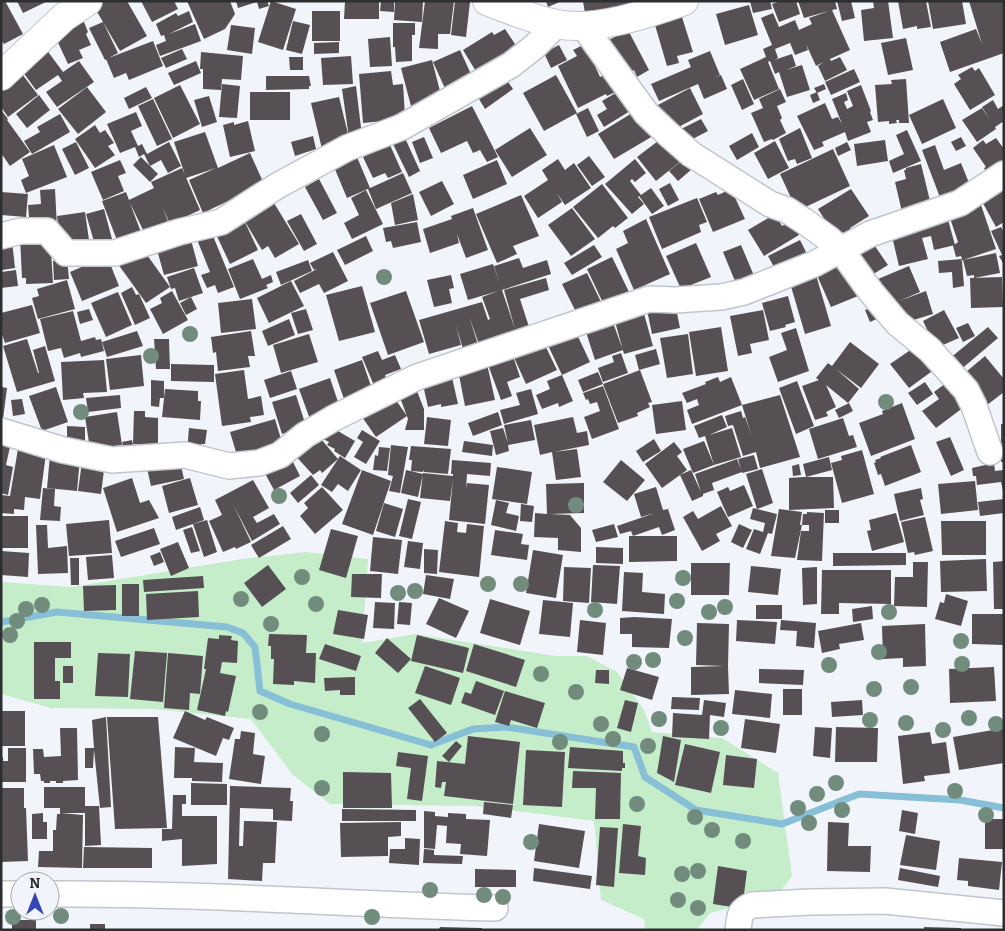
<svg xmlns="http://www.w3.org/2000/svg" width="1005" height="931" font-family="Bitter,serif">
<rect width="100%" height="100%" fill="#f1f5fb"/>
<path fill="#c6edca" d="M306 552 368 559 362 643 415 634 556 656H587L617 672 644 710 652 732 722 738 778 773 792 876 777 896 710 913 697 930H645L644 919 601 900 594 821 476 806 330 804 293 775 251 719 154 709 51 708 1 694V582L72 587 242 559Z"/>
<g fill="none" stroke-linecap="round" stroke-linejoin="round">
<path stroke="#87bfd6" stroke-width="7" d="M1 622 57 612 227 627 243 633 255 647 260 691 290 704 431 745 473 729 506 727 634 747 645 777 696 810 782 824 859 794 960 800 1004 808"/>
</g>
<path fill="#565054" d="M1 1H5L23 34 4 44 1 40Z
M17 1H48L23 13Z
M100 1H127L147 36 120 51 93 5Z
M141 1H174L178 9 152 22Z
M187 1H230L235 14 225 29 204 39Z
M236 1H267L269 6 259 9 257 2 238 8Z
M271 1 296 9 283 50 258 42Z
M345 1H379V19H344Z
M381 1H394V12L380 11Z
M395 1H423L422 22 394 20Z
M425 1H454L450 34H438V49L419 48Z
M455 1 470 2 466 37 451 35Z
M546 1H562L548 7Z
M583 1H633L634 6 585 14Z
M750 1H770L772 9 753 13Z
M780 1H796L800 14 779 22 772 4Z
M798 1H835L837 9 832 10 850 50 830 59 831 61 840 57 847 70 825 81 818 66 824 62 816 66 806 44 808 50 795 55 790 43 775 49 778 58 774 60 792 54 796 66 786 70 802 65 810 90 787 97 779 72 775 74 770 61 768 62 779 89 754 100 740 69 766 57 763 49 772 45 761 18 773 13 779 27 795 20 799 30 812 24 809 18 829 11 804 18Z
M837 1H851L855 18 842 21Z
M873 1H888L893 38 864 41 861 10 874 8Z
M898 1H926L931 27 917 29V26L903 29Z
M928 1H962L966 24 933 29Z
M969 1H1004V53L950 72 940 42 976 29 982 44Z
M749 5 758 35 725 45 716 14Z
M189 11 193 22 169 34 195 24 201 41 160 56 156 45 166 41 164 35 161 36 156 24 176 13 178 16Z
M312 11H340V41H312Z
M682 17 693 52 677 56 679 63 667 66 655 25Z
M293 21 310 25 302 54 286 50Z
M84 22 88 32 86 34 91 45 79 50 83 58 68 64 54 34Z
M103 22 118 53 105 60 89 28Z
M393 23H415V35H412V61L396 62 395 47H393Z
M231 25 255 28 252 54 227 50Z
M505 29 521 53 480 78 463 50 492 32 494 35Z
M628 30 649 70 637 77 634 70 623 76 605 42Z
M390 37 392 66 370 67 368 39Z
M906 38 913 70 888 75 881 43Z
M153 41 163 66 129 80 124 68 126 73 114 78 106 59Z
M339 42V53L314 54V43Z
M559 45 567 60 551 68 544 53Z
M583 45 586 51 592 48 600 63 595 66 600 77 611 71 620 90 607 96 606 94 578 108 558 66 577 56 573 50Z
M46 49 63 72 79 61 94 82 57 107 46 92 62 81 58 75 36 90 20 68Z
M182 49 187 59 166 68 161 58Z
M460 50 475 83 448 95 433 62Z
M710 51 720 75 714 78 721 75 727 89 704 99 698 84 659 101 651 84 691 67 688 60Z
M201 52 243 56 241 80 222 79 221 90 203 89V69H200Z
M351 56 353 84 323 85 321 58Z
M289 57H303V70H290Z
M432 60 442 99 411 106 401 68Z
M196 61 201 73 174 85 168 73Z
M972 67 975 71 979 68 995 95 970 110 954 84 961 79 958 75Z
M854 69 860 82 831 95 825 82Z
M19 70 38 95 8 117 1 107V84Z
M391 71 393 85 403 84 405 116 384 121 363 123 359 74Z
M556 75 577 113 544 131 523 93Z
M266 76H309L311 86H309V89L266 90Z
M506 79 513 89 485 109 479 99Z
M743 79 754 104 742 110 731 85Z
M906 79 909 123H899V120H896L897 123 889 124V121L878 122 875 85 892 84 891 80Z
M222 84 240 86 237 118 219 117Z
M824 84 826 89 817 93 814 88Z
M180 85 200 124 173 138 154 98Z
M861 85 871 111 870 112 873 120 867 122 871 132 848 141 845 132 822 142 824 146 814 150 797 116 825 103 832 119 838 117 842 124 832 99 846 93 848 100 844 102 847 109 853 106 847 91Z
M356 86 362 136 349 138 342 89Z
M87 87 106 112 78 134 58 109Z
M146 87 152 98 129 109 124 98Z
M624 88 635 108 604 127 597 115 607 109 602 101Z
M690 88 703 114 671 131 656 106Z
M780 89 786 102 777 106 782 118 780 120 786 133 773 140 772 139 764 142 751 113 763 108 759 99Z
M250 92H290V120H250Z
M817 92 820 100 813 103 810 95Z
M39 95 50 110 27 128 16 114Z
M209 96 217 122 202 127 194 100Z
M339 97 350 142 322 149 311 103Z
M153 99 172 139 157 146 138 106Z
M943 99 956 128 922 144 909 115Z
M993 100 998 109 1004 105V121L995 127 996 129 977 142 962 120 982 108 990 120 982 107Z
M472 106 498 157 487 162 480 150 473 153 467 141 441 153 429 128Z
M588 108 599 131 587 137 576 114Z
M1 110 8 119 7 120 30 152 10 166 1 153Z
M637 110 653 136 614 159 598 134Z
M136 112 142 126 131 131 138 146 142 144 147 154 169 142 181 166 168 173 161 160 150 166 144 154 139 157 135 147 120 153 107 124Z
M60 114 70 132 32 154 24 141 40 132 37 127Z
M701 119 708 131 685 143 679 130Z
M248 121 255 151 230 157 223 125 234 122V125Z
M95 125 100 133 105 130 114 143 108 146 115 155 95 168 75 139Z
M530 128 547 155 512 177 495 150Z
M800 128 812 158 797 164 795 159 788 161 779 139Z
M907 130 921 161 893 173 889 161 904 154 896 135Z
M205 132 218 168 250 153 264 184 203 213 189 180 216 168 186 178 174 142Z
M752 133 759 147 737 160 729 146Z
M313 136 316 149 295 156 291 142Z
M424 137 433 158 420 163 412 142Z
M961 137 966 146 956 151 951 142Z
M405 138 420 171 409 177 393 144Z
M662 138 681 161 656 181 637 157Z
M996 138 1004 149V166L989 176 984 168 986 167 973 148 983 140 986 144Z
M885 140 888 161 857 166 854 144Z
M775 141 789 168 768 179 754 153Z
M76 142 89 168 75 175 62 149Z
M847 142 851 150 838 156 835 148Z
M54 145 67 177 26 193 21 180 29 176 22 159Z
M390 145 402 172 388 178 385 173 373 178 363 157Z
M935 145 944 170 961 163 971 188 941 200 922 150Z
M833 149 850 186 797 211 780 174Z
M589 156 605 177 592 186 577 165Z
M141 157 158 174 150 182 133 165Z
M357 157 370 188 347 198 334 167Z
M558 159 565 170 574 163 591 188 565 205 557 193 562 202 538 218 524 196 548 180 542 170Z
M635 159 646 173 635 182 632 179 630 181 641 195 651 188 664 206 652 214 639 196 638 197 644 204 632 214 605 184Z
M684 159 692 169 678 181 669 171Z
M120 160 126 173 118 176 124 191 103 200 91 172Z
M497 160 507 184 473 199 463 175Z
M921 164 931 205 902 212 895 182 906 179 904 170H906V168Z
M182 168 200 210 170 224 162 206 168 221 144 232 130 203 142 235 118 243 102 201 126 192 129 200 154 188 151 182Z
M403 173 412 193 376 209 368 189Z
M319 179 337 213 323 220 305 187Z
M442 181 454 204 431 216 419 192Z
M670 183 679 200 668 206 659 189Z
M602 184 628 218 615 228 613 226 598 238 573 207Z
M1004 185V222L996 227 979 196Z
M55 189 57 227 30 228 28 205 41 204 40 190Z
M731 189 745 219 713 232 699 199 716 192 718 195Z
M851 189 869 216 850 228 855 235 848 239 843 232 836 237 818 209Z
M366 190 383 224 352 239 344 223 359 215 351 198Z
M1 192 28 194 26 217 1 215Z
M413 194 418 220 395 225 391 203Z
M521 195 539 236 513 246 517 254 497 263 476 214Z
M697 198 707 222 699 225 701 232 662 249 649 217Z
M274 203 299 244 275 258 268 246 262 250 244 220Z
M981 205 996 249 963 260 996 253 1000 273 974 278V275L967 276 963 260 960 261H962L964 286 953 288 952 272 939 273 938 261 962 259 961 256 956 257 953 246 958 242 949 215Z
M473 208 488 250 466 258 457 234 459 243 430 253 423 229 452 219 451 216Z
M572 208 595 239 571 256 548 225Z
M104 209 112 239 95 245 86 214Z
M85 212 90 247 60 238 57 216Z
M301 214 317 244 304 251 287 221Z
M775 214 782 226 791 221 799 235 764 256 748 230Z
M947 216 955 245 934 250 931 236 922 238 928 259 899 266 891 232Z
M243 218 258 250 230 264 215 232Z
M646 219 670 274 634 290 616 249 628 243 623 231Z
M417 222 421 242 393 248 391 241 386 242 383 228Z
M1001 227 1004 233V265L999 256 1002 255 991 231Z
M211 231 234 287 218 293 215 285 207 288 201 275 210 272 196 237Z
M50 235 53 283 26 284V278H22L20 237Z
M190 236 198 266 164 275 156 246Z
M366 236 373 251 345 265 337 250Z
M870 239 888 265 867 278 849 252Z
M800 240 811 262 775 269 768 256Z
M12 241 15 268 2 270 1 243Z
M696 243 711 277 681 289 666 256Z
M594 245 602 257 572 275 564 263Z
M741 245 755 278 737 286 723 252Z
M142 248 170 287 146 303 118 264Z
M333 252 348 281 324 293 319 284 300 293 294 281 317 269 314 270 310 263Z
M107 256 119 286 82 301 70 272Z
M612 257 629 292 604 305 587 269Z
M519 258 523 268 547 260 551 274 502 290 515 329 504 290 546 278 549 290 520 299 530 330 481 350 469 316 479 348 464 352 456 326 461 345 429 354 419 320 482 302 488 320 490 319 482 297 498 291 468 300 460 274 493 264 500 285 494 266Z
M67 259 69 279 54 280 53 261Z
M253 259 262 279 271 275 273 282 266 285 268 288 240 299 228 269Z
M842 259 858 296 831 307 816 273Z
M308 260 312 271 281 285 276 272Z
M909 266 920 292 899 301 926 291 933 314 907 322 904 312 898 313 889 305 878 279Z
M194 268 203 293 179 301 175 288 171 289 167 277Z
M16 270 18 286 1 288V272Z
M587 273 603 306 579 318 562 284Z
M451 275 454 288 449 289 452 303 434 307 427 280Z
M816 275 831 326 805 334 790 283Z
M1002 277 1003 307 971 308 970 278Z
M67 280 75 309 38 319 32 298 39 296 37 289Z
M291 281 304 306 269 323 257 298Z
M362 286 375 332 339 341 326 295Z
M132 287 136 295 139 294 150 318 135 325 121 293Z
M172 291 188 320 163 334 150 309 162 303 160 298Z
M406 291 424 342 388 355 370 303Z
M118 292 132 325 106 337 91 303Z
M788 296 795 322 785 325 786 327 770 331 762 303Z
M191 297 197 309 186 315 180 303Z
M252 299 256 329 221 333 218 303Z
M675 303 680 328 652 334 647 310Z
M32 305 40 333 5 343 1 331V313Z
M876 306 881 317 870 322 865 310Z
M89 309 93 320 80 324 77 312Z
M306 309 313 330 298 334 291 313Z
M643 310 653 346 624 354 614 318Z
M763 310 769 340 750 344 752 353 738 356 730 316Z
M944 310 959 338 936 348 923 321Z
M73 311 81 341 95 337 96 340 101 339 104 351 81 357 80 353 64 358 61 348 48 351 40 319Z
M289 319 295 335 268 346 262 331Z
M612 320 623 350 595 360 585 329Z
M968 323 975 336 963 342 956 328Z
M721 327 728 371 696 376 689 332Z
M988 327 998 338 959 371 949 359Z
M574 328 590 362 562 375 546 341Z
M796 328 809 371 778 382 769 357 787 350 781 333Z
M137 331 143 346 107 357 102 342Z
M251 331 255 356H248L250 367 218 371 216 352 213 353 211 337Z
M309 334 318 362 281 373 273 345Z
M688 334 693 374 667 378 660 338Z
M27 339 38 373H39L33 350 45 346 55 381 17 392 3 346Z
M154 339H169L170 369H156Z
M542 339 557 370 526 384 512 353Z
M850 342 879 364 861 388 836 369 859 389 848 403 826 385 836 407 826 412 828 416 815 420 802 386 819 380 816 378 828 363 832 366Z
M903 343 935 369 909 388 890 364 909 351Z
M656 349 660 364 639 370 635 355Z
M378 351 382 360 395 355 401 369 385 375 388 383 375 388 362 357Z
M512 353 520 377 507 382 512 396 501 400 487 362Z
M621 353 628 373 603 382 598 368 614 362 612 356Z
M141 355 144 386 110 390 106 359Z
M985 356 1004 379V392L987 405 966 372Z
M104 360 107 392 83 393 84 398 63 400 61 362Z
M362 360 372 389 344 399 334 370Z
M171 364 214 365V382L171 381Z
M487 364 495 400 465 406 458 370Z
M244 370 248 399 261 396 264 415 250 417 251 422 222 426 215 374Z
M640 370 652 402 648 403 650 407 637 413 638 416 618 423 603 384Z
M291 371 297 389 270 398 264 380Z
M598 372 603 384 583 392 578 380Z
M451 373 458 404 441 407V404L428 407 422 380Z
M562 375 573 401 559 407 558 403 542 409 536 395 550 389 547 381Z
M718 377 720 382 731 377 742 405 692 424 687 410 699 405 697 399 687 403 682 393 706 384 705 382Z
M330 378 341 411 311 422 299 389Z
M151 380 164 381V398H160L159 407 151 406Z
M797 381 814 426 796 434 779 388Z
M925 382 933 394 917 405 908 393Z
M946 383 964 407 936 428 922 411 939 399 934 392Z
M415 386 424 409V430H405L408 419 398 392Z
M603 386 619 429 592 439 584 417 600 411 597 402 590 404 588 399 586 400 583 393Z
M1 387 7 388 3 419H1Z
M56 387 68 422 42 431 29 396Z
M165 389 198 391V401H201L200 420 162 417Z
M531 389 538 414 504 424 500 410 520 405 516 393Z
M391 393 407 416 376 437 360 414Z
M120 395 121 408 88 412 86 398Z
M296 395 306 426 282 434 272 402Z
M780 395 800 457 760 468 756 452 743 456 733 425 728 426 725 416 741 411 743 418 745 417 751 434 742 405Z
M22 399 25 414 13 416 11 400Z
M682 401 686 430 656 434 652 405Z
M849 403 853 411 839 418 835 410Z
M902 403 915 439 871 456 859 423 883 414 882 411Z
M134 411H145V417L158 418V445L133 444Z
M117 412 122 445 90 449 85 417Z
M498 412 502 425 473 436 468 423Z
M722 415 727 427 709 435 732 428 741 457 714 465 705 436 699 438 694 426Z
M427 417 451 420 448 446 424 444Z
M573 417 577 433 587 431 589 445 554 452 577 449 581 477 556 480 552 452 540 455 534 425Z
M843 418 849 436 853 435 857 447 818 459 809 429Z
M275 419 284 449 239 462 230 432Z
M531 420 535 440 508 445 509 451 496 455 490 431 503 428 508 443 504 425Z
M326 424 355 441 345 458 334 451 335 449 327 445 329 442 319 437Z
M1001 424H1004V462H1001Z
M67 426 85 427V445H67Z
M189 428 207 430 205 444H201L200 453 187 451Z
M362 430 380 441 366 464 354 457 363 442 357 438Z
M315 432 338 459 322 473 320 470 313 475 292 452Z
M950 437 964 470 951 476 936 442Z
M654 439 661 451 643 462 636 451Z
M1 440 11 442 6 465 13 467 8 495 1 493Z
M132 440 135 455 111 448 123 446 122 442Z
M464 441 493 445 492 456 462 452Z
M704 441 714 465 693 473 683 449Z
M674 442 682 452 677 456 687 470 662 488 645 464Z
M19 443 47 446 40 499 25 497 24 510 14 509V514L1 513V495L10 496Z
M391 445 408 447 400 493 389 491 393 476 388 475Z
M911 445 921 472 885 486 881 474 878 475 874 463 876 462 875 460 881 458 880 457Z
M411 446 451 449 448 474 424 472V470L423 472 411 471 412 460H409Z
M379 447 390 448 387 471 373 470 375 455 378 456Z
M862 450 874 494 842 503 831 463 842 460 841 456Z
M289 454 300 476 274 490 262 468Z
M50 455 80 458 77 491 47 488Z
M754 455 758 469 742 473 738 459Z
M340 456 361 470 348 491 338 484 332 492 321 485Z
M179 457 184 479 151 486 146 464Z
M829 457 832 470 806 477 803 464Z
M737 459 742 472 712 483 714 490 703 494V496L692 501 680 475 691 470 701 492 695 474Z
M452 460 491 463 490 476 467 474 466 489 467 483 489 485 485 524 449 520 453 479 450 501 420 498 423 473 453 476V474H451Z
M621 460 645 480 627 501 603 482Z
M82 462 104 470 101 494 78 491Z
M994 463 995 471 1004 470V495L1001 482 977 485 976 476H973L972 468Z
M799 464 801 475 793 476 792 466Z
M497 467 532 472 527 504 492 499Z
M762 469 773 503 757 509 746 474Z
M362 470 391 481 373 535 342 524Z
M406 470 423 474 418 497 401 493Z
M311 475 319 485 298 503 290 493Z
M803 477H833L834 508 789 510V478Z
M132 478 140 503 149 500 159 518 117 532 103 488Z
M190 478 198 505 169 513 162 486Z
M253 480 269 508 253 517 257 523 274 514 280 524 252 541 233 504 251 542 236 549 235 547 223 552 209 521 222 515 215 500Z
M975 481 978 510 941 514 938 484Z
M584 483V513L550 514 570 515 581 528V552L558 550V538L534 537 535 513 547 514 546 484Z
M744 485 753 506 728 517 717 492 728 487 730 491Z
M322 487 343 510 315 534 300 516 308 508 304 503Z
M656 487 663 510 668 509 675 530 662 535 659 527 633 536 631 531 620 534 617 526 655 513 641 517 634 494Z
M43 488 55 489 54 506 61 507 60 521 40 520Z
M921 488 923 499 920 500 924 515 900 521 894 494Z
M408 499 421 502 412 539 399 536Z
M1004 499V513L980 516 978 502Z
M496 500 509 503 506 513 519 516 516 531 491 525Z
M384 503 403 509 395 537 376 531Z
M521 504 534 506 532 522 520 521Z
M721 506 732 526 716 534 720 541 702 551 683 517 693 511 698 519Z
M200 507 204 520 176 530 172 517Z
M753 508 777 514 772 534 768 533 760 554 746 549 754 529 763 532 765 523 750 519Z
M779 509 802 512 800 525H802L795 558 771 556Z
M825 510H839V523H825Z
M807 512 824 513 822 561 797 560 801 531H809V525H802L803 514H807Z
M896 513 904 542 872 551 867 531 871 530 869 520Z
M1 516H28V548H1Z
M925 517 933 551 915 555 914 552 908 553 901 522Z
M109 520 112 553 69 556 66 524Z
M207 520 217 552 204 557 193 524Z
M445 521 458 523 457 532 466 533 467 524 484 526 479 577 439 572Z
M941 521H986V555H942Z
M614 524 618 537 596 542 592 530Z
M739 524 752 530 743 548 731 542Z
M36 525H47L48 548 67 546 68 573 38 574Z
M283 526 291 539 259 558 251 545Z
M192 527 200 551 191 553 183 530Z
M154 528 160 544 121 557 115 541Z
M331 529 358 536 346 578 319 570Z
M495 530 523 534 521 544 529 545 527 560 491 555Z
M629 536H677V561L629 562Z
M373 537 402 540 398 574 370 571Z
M408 541 423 543 420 569 404 567Z
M178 542 189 568 171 576 160 549Z
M596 547 623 548V564L596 563Z
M424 549 438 550 437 574 424 573Z
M533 550 563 555 556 598 526 593Z
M1 551 29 553 28 577 1 575Z
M160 552 164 562 154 566 150 556Z
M833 553H906V565L833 566Z
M112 555 114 578 88 580 86 557Z
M70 558H79V585H71Z
M986 559 987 591 941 592 940 561Z
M1004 561V609H994L993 562Z
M913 562H928L927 607 894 606 895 577H913Z
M691 563H730L729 595H691Z
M268 565 286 589 262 607 244 583Z
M593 565 620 566 617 604 591 602Z
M751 566 781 569 778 595 748 592Z
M564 567 591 568 589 603 563 601Z
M817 567V604L803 605 802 568Z
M822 570H891V604L839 603V614H821Z
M624 572 643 573 642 592 665 594 664 614 622 611Z
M352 574H382L381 598 351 597Z
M426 575 454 579 450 599 423 594Z
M203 576 204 588 144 592 143 580Z
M122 584H139V616H122Z
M116 585V610L84 611 83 586Z
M198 591 199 617 147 620 146 594Z
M946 594 968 601 961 626 935 619 940 602 944 603Z
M439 598 469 611 456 638 426 624Z
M490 599 530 611 520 645 480 633Z
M543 600 573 603 570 637 539 634Z
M375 602 395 603 394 629 373 628Z
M399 602 412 603 410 625 397 624Z
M756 605H782V619H756Z
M872 606 873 619 853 622 852 609Z
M338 610 368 615 364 639 333 634Z
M972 614H1003L1004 645 972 644Z
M634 617 672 619 669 648 632 647V634H620V618Z
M580 620 606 623 603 655 577 652Z
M737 620 777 622 775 644 736 641Z
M781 620 816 623 814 648 796 646 797 631 780 630Z
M697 623 729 624 728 666 729 694 691 695V667L724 666 696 665Z
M861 623 864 640 839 644 840 649 822 653 818 631Z
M925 624 926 666 903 667V658L883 659 882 626Z
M269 634 307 635 306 653H316L315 683 294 681V685L273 684 274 659H271V646H268Z
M219 635 232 636 231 640 238 641 237 663 222 662 220 673 236 676 228 712 226 711 225 716 197 710 206 669H204L208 638 219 639Z
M417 635 469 648 463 673 411 661Z
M387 638 411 659 398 673 375 653Z
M34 642H71V658H55V681H60V699H34Z
M325 644 361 656 356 671 319 659Z
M474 644 525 660 516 687 466 671Z
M135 651 167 653 163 702 130 699Z
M98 653 130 654 128 697 95 696Z
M168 653 203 656 200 694 190 693 189 710 164 708Z
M63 666H73V683H63Z
M425 666 460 678 451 705 415 693Z
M994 667 996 701 950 703 949 669Z
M627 668 659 677 652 700 620 690Z
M759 669 804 670 803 685 759 683Z
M596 670H609V684L595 683Z
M355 677V695H340V690L325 691 324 678Z
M476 681 504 691 495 715 461 703 465 692 471 694Z
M783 689H802V715H783Z
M735 690 772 694 770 718 732 714Z
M505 691 545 703 537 728 511 720 509 726 495 722Z
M672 697 700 698 699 710 671 709Z
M420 699 447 733 435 742 408 708Z
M625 700 638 703 631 732 617 728Z
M704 700 726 703 724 717 710 715 709 739 672 737 673 713 702 715Z
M862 700 863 715 832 717 831 702Z
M1 711H25V746H1Z
M185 711 205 720 207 717 234 728 229 740 223 738 216 756 173 738Z
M106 717 111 807 100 808 94 750 93 768H85V748H94L92 720Z
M107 717H158L167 828 115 829Z
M745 719 780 724 776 753 741 748Z
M815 727 832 728 830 758 813 756Z
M836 727 878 728 877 762H835Z
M60 728H77L78 780 63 781V783H56V781H50V783H44V781H41L40 774H34L33 749H43L44 757 61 756Z
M1004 728V763L959 770 953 737Z
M241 731 255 733 253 754 265 756 261 784 229 779 235 739H240Z
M930 732 932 744 946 742 950 773 924 776 925 781 903 784 898 736Z
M468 736 520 742 513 804 444 796 446 782H442L441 788 435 787 437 761 465 764Z
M663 736 681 740 674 782 657 773Z
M456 741 462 746 449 762 442 756Z
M685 744 720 752 711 793 675 785Z
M175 747 195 748 194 762 223 763 222 782 192 781V778H174Z
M570 747 623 751V763H625V768H622V771L568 768Z
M8 748H26V782H1V757H3V761H8Z
M526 750 565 752 562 807 523 805Z
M398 752 428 756 422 801 407 799 411 768 396 766Z
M726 755 757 759 754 788 723 785Z
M573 771 621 773 620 819H595L596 788H572Z
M343 772 391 773 392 808H343Z
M191 783 227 784V805H191Z
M230 786 291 788 290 801H293L292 821 273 820V809L240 808 239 846H243L244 821 277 822 275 863H263L262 881 228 879Z
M44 787H85V806H99L101 845 85 846V813H61L83 815 82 868 38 867 39 851H53V830H56L57 814H60V808H44Z
M1 788H24V808H26L28 861 1 862Z
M173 795H186V804H182V816H217V864L182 866V839L162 841V829H172Z
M484 802 513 805 511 818 483 814Z
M342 809 416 810V821H342Z
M902 810 918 813 915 834 899 831Z
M424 811 435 812V816L448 817V813L466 814V819L490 820 487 856 460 854 461 844 446 843 447 826 437 825 435 849 424 848Z
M43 813V822H47V839H32V814Z
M985 819H1004L1003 849H985Z
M401 822V836L388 837V856L341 857 340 823Z
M828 822 849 823 848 846H871L870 872 827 871Z
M539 824 585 831 579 868 534 861Z
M623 824 641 826 638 856 646 858 645 875 619 873Z
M600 827 618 828 614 887 596 885Z
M906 835 940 841 936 870 900 865Z
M405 838 420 839 419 865 389 863 390 849H405Z
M84 847 152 848V868H83Z
M424 849 434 850V855L463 856 462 864 423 863Z
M959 858 1002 862 999 890 968 886V881L957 880Z
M718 866 747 871 743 902 739 908 713 904Z
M534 868 592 876 590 889 533 881Z
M900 868 940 876 938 887 898 880Z
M475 869 516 870V887H475Z
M12 920H36V930H12Z
M90 924H105V930H90Z
M440 927 482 928V930H439Z
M924 927 961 928V930H924Z"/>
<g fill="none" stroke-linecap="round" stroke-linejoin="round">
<g stroke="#c1c5cc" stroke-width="28">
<path id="minor" d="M584 27 646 113 667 133 691 154 770 204 787 210 804 221 829 239 841 250 871 292 897 323 930 350 966 390 974 406 990 452
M1 236 21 231H47L66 253H115L179 232 221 222 277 186 347 148 402 127 511 65 534 47 557 24
M1 431 63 450 112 460 185 455 229 466 259 463 280 455 305 435 334 418 417 377 649 299 675 300 721 297 744 292 814 264 870 234 960 203 1004 174
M1 894H20
M50 894C198 893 346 904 495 908
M738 930C740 917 738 911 752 905L810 902 885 901 1004 913"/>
</g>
<g stroke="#c1c5cc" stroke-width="30">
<path id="tertiary" d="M487 1C509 10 533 19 556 24 595 32 647 14 684 1
M1 76 64 17 88 1"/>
</g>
<use href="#minor" stroke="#fff" stroke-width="25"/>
<use href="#tertiary" stroke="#fff" stroke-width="28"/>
</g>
<g fill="#718c7c">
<circle cx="384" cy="277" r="8"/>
<circle cx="190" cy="334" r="8"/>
<circle cx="151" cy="356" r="8"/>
<circle cx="886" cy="402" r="8"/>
<circle cx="81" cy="412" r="8"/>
<circle cx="279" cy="496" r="8"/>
<circle cx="576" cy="505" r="8"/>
<circle cx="302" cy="577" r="8"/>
<circle cx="683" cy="578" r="8"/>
<circle cx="488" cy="584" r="8"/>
<circle cx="521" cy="584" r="8"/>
<circle cx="415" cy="591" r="8"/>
<circle cx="398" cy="593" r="8"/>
<circle cx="241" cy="599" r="8"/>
<circle cx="677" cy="601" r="8"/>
<circle cx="316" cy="604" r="8"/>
<circle cx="42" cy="605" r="8"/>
<circle cx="725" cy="607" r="8"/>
<circle cx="26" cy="609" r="8"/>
<circle cx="595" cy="610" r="8"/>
<circle cx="709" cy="612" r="8"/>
<circle cx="889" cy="612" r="8"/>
<circle cx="17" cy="621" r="8"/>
<circle cx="271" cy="624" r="8"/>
<circle cx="10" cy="635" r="8"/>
<circle cx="685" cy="638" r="8"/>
<circle cx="961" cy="641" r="8"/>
<circle cx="879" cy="652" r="8"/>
<circle cx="653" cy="660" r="8"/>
<circle cx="634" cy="662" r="8"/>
<circle cx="962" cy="664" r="8"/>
<circle cx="829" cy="665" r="8"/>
<circle cx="541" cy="674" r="8"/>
<circle cx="911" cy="687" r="8"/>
<circle cx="874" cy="689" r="8"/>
<circle cx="576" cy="692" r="8"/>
<circle cx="260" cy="712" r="8"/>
<circle cx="969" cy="718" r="8"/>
<circle cx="659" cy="719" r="8"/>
<circle cx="870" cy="720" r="8"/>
<circle cx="906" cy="723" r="8"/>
<circle cx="601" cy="724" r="8"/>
<circle cx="996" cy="724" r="8"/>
<circle cx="721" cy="728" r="8"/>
<circle cx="943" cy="730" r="8"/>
<circle cx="322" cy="734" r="8"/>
<circle cx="613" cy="739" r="8"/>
<circle cx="560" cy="742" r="8"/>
<circle cx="648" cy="746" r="8"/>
<circle cx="836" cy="783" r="8"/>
<circle cx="322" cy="788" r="8"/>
<circle cx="955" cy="791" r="8"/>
<circle cx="817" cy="794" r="8"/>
<circle cx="637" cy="804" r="8"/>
<circle cx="798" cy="808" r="8"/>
<circle cx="842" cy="810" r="8"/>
<circle cx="986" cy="815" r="8"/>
<circle cx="695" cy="817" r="8"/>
<circle cx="809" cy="823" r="8"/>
<circle cx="712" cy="830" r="8"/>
<circle cx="743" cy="841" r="8"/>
<circle cx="531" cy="842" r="8"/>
<circle cx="698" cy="871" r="8"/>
<circle cx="682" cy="874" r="8"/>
<circle cx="430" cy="890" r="8"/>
<circle cx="484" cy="895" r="8"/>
<circle cx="503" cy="897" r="8"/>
<circle cx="678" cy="900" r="8"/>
<circle cx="698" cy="908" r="8"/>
<circle cx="61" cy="916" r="8"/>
<circle cx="13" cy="917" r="8"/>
<circle cx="372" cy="917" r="8"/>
</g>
<rect width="1005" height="931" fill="none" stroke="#2d2e31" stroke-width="5"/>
<g transform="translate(35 896)"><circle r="24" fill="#f1f5fb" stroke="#a3a5aa"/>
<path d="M0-4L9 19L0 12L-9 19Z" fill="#3745b8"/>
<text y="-8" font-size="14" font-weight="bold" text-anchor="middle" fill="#2d2e31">N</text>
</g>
</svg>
